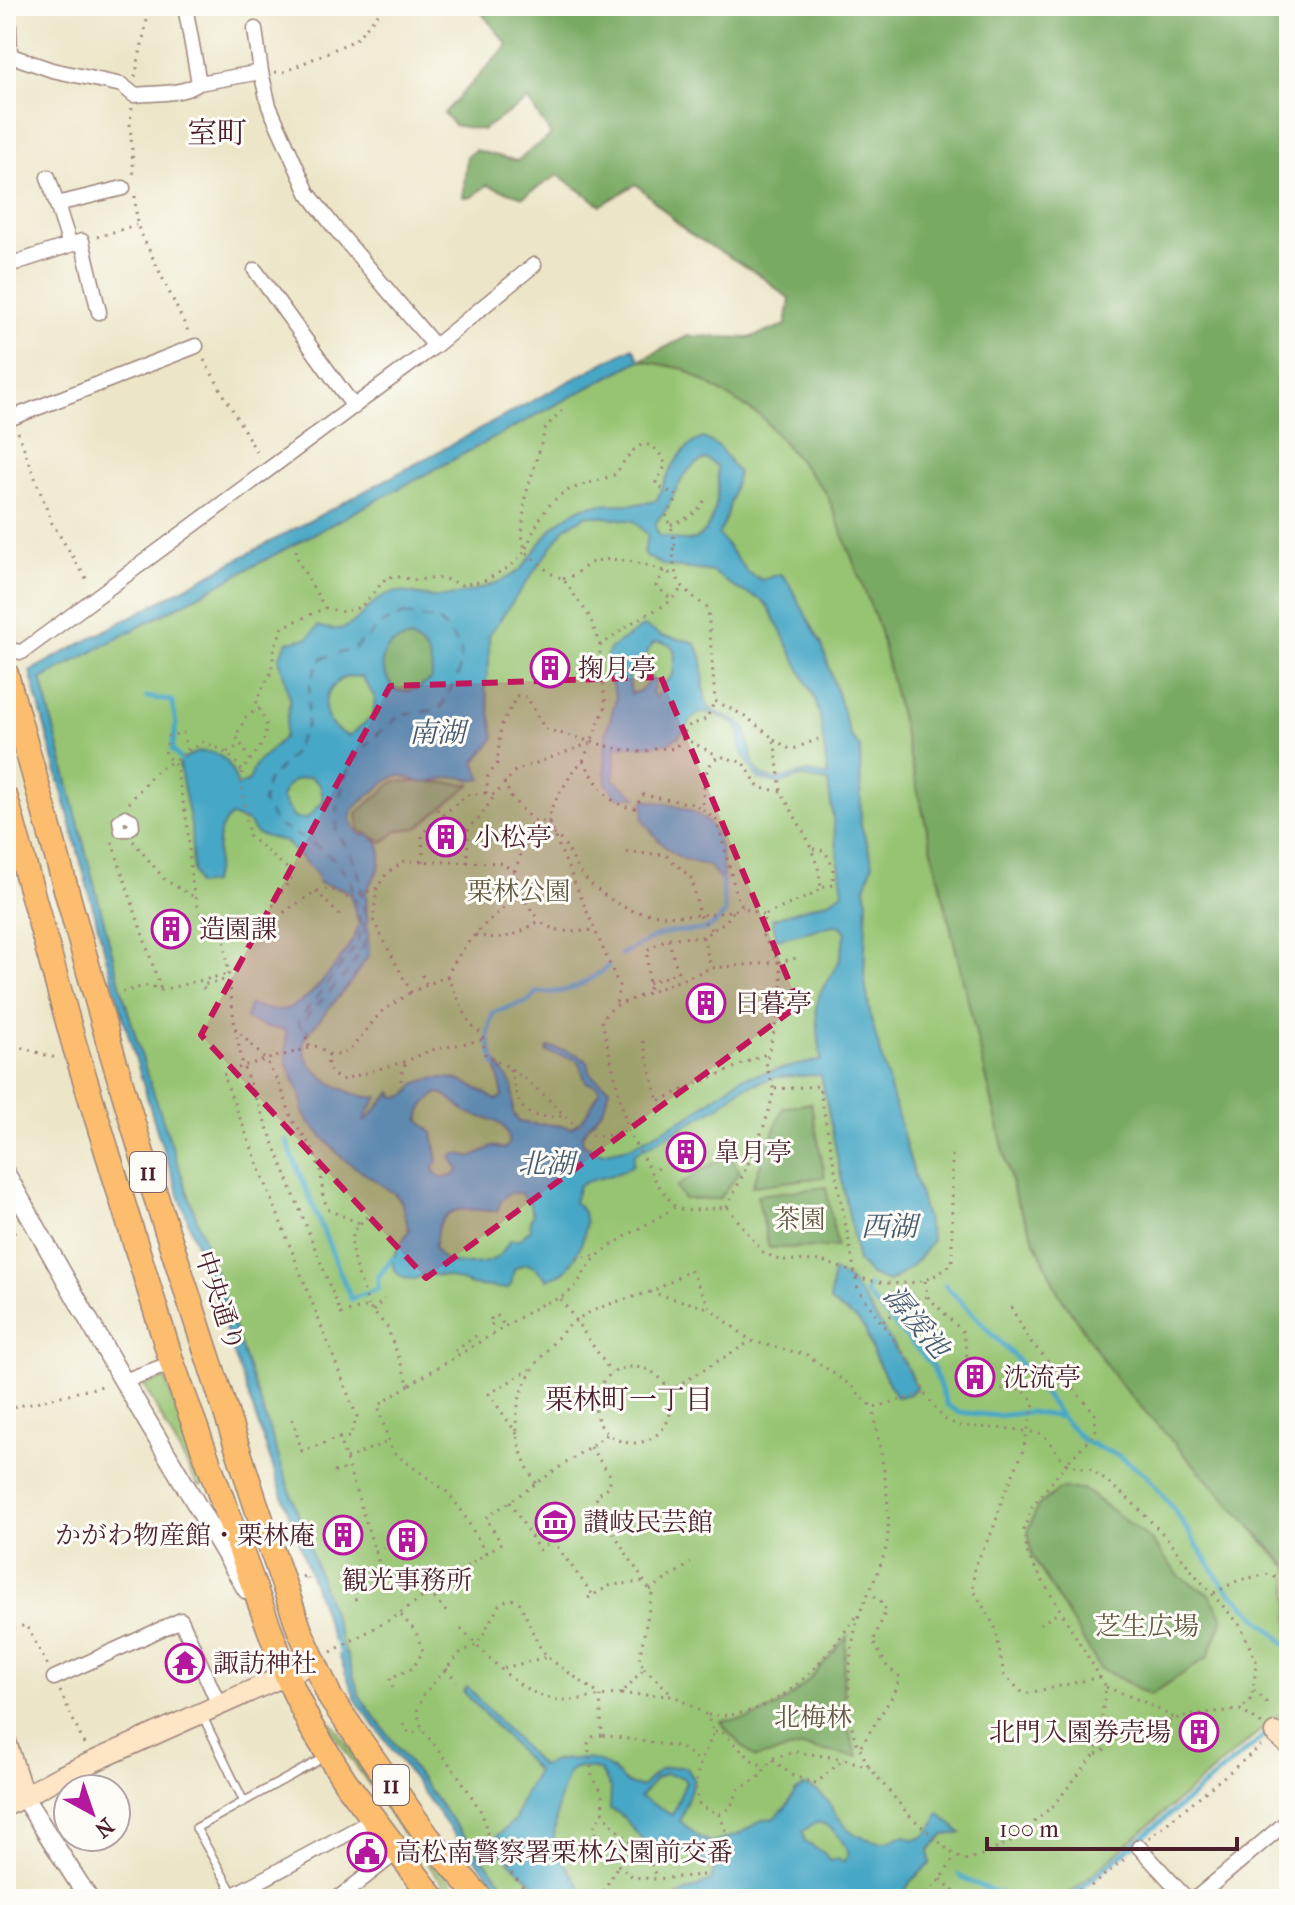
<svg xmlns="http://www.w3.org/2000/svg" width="1295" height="1905" font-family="'IM FELL French Canon','Noto Serif JP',serif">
<rect width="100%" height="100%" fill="#fdfcf7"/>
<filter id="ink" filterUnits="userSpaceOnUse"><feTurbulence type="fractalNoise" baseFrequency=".0125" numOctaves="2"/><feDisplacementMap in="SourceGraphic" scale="16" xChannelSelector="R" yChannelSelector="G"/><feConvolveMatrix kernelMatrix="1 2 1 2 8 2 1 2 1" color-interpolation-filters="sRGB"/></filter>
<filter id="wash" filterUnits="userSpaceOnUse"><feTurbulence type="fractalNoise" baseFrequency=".006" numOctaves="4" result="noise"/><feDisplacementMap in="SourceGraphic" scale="32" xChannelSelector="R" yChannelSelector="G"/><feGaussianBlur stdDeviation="1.8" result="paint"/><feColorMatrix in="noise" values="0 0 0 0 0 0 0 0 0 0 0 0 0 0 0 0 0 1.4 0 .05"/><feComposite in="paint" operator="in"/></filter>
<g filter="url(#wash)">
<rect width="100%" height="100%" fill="#ece5c7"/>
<path fill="#97c472" stroke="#70724e" stroke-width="2" d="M640 360 684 369 762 417 827 494 879 628 1015 1197 1058 1292 1271 1551 1289 1568V1706L1063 1899H516L455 1825 360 1697 145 1068 120 984 41 679Z
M165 1379 204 1485 198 1486 144 1385Z
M332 1723 409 1831 465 1899H455L404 1834 328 1726Z"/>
<path fill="#79aa64" stroke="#626448" stroke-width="2" d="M476 6H1289V1568L1117 1381 1058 1292 1015 1197 879 628 827 494 762 417 684 369 640 360 688 336 749 338 786 325 790 299 758 274 687 232 636 184 601 205 558 175 523 197 487 185 472 197H463L467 156 475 150 517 161 551 135 528 100 482 130 454 125 444 113 508 45Z
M411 638C428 648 432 658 432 678 420 689 412 692 396 691 376 666 376 644 411 638Z
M395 781 471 784 417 828 399 830 383 842 359 830 357 813Z
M811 1103 825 1177 752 1186 783 1108Z
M728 1154 740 1172 719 1199H684L676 1187Z
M826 1187 837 1247 769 1248 757 1195Z
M1060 1489H1083L1150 1539 1179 1576 1210 1595 1223 1618 1208 1657 1150 1695 1100 1668 1032 1556 1028 1530 1038 1506Z
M847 1637C841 1680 840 1717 858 1757L803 1747 755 1758 728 1732 721 1721C730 1720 738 1720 746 1719 790 1710 819 1668 847 1637Z"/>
<path fill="#46a7c6" stroke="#486378" stroke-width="2" fill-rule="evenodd" d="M633 347 640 360 41 679 120 984 145 1068 340 1636 333 1641 158 1134 114 986 30 671Z
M704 438 719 447 738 473 727 515 719 535 748 573 762 580 781 574 787 580 822 645 850 735 860 747 861 825 873 863 865 888 867 898 864 976 871 1019 932 1240C923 1256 905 1274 888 1282L870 1275 858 1262 821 1075 775 1077 742 1088 718 1107 634 1154 633 1165C612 1180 599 1175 579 1185L574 1202C577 1205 581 1208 583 1212 591 1227 578 1255 569 1266 564 1274 555 1276 547 1279L536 1268 526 1263 514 1269 511 1285 507 1289 472 1285 449 1277 427 1274 414 1279 403 1278 394 1270 392 1259 409 1230 401 1201 395 1194 342 1158 308 1121 303 1112V1101L286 1061V1030L266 1027 246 1019 249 1005C262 1008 273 1012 286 1009 313 1001 350 950 359 925L349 891 319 883 316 873 285 842 257 834 248 822 231 816C209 835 224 857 211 883L197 885 193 872 191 825 179 764C192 749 213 747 227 762 232 768 235 779 238 786L249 781 255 765 284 737 290 700 279 657 288 642 308 638 318 626C358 641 361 602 391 593 402 589 421 597 433 597 456 598 502 584 520 570 524 567 528 560 531 556 548 533 556 519 584 507 603 500 633 509 657 500 665 479 681 443 704 438ZM706 459 717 466C720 488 717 541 685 541 676 541 669 535 660 536 657 531 655 529 656 524 657 518 664 514 667 508 677 489 684 466 706 459ZM588 515 634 521 648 535 644 552 647 557 663 565 713 572 735 588 762 600 769 608 814 697 820 716 828 776 808 772 777 780 763 776 754 766 746 731 740 723 708 708C699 686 709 656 693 642L662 636 644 626 611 648 604 660 616 698 606 734 605 767 606 783 617 797H637L614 780 616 746C628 746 663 746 672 741 693 730 688 701 723 718 727 720 736 723 738 728 742 733 738 740 740 746 743 756 752 771 759 779L780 784 800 777 828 782 843 892 829 901 772 919 777 939 834 925 841 926 846 932 839 962 820 993 816 1008 821 1060 741 1078 691 1115 630 1147 601 1153 583 1144 582 1135 604 1107 609 1088C600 1079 587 1078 588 1063 577 1051 564 1050 548 1047L547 1052 578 1060 586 1082 597 1086 600 1091 583 1119 571 1128C553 1122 536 1127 519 1122L513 1113V1087L497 1062 496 1066 503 1096 496 1100C468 1082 448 1070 415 1084 410 1094 406 1097 395 1097L392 1092 364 1122 367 1113 378 1097C351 1100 294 1069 305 1037L350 983 369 955 366 891 379 869 381 853 378 842 368 835H360C355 828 349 821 352 812 353 807 391 777 396 776 405 774 412 780 420 782 432 785 445 776 458 777 468 778 472 782 482 779L475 762 495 738 485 686 489 663V635L565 528ZM411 638C428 648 432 658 432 678 421 689 412 692 396 691 376 667 376 643 411 638ZM661 642 671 645 675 652 673 675 662 685 656 698 652 693 655 683 652 678 640 691 631 694 628 672 641 663 653 643ZM347 676 362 677 375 698 373 716 349 736C317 724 318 690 347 676ZM311 777 320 785 324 801 306 819 294 818 281 798C287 782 294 778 311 777ZM438 1093C449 1094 456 1105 465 1111 483 1121 510 1117 509 1144L504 1149 494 1146 471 1157C463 1155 458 1151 451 1157L459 1170 454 1176 442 1178 435 1173 434 1167 438 1162 433 1133 420 1121C419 1107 428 1101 438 1093ZM509 1193H520L529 1202 533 1215 530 1221 531 1229 518 1240H510C499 1261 489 1264 467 1264 451 1264 442 1263 434 1247 437 1240 436 1235 438 1228 447 1200 479 1212 497 1211L502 1199Z
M644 800C706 809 723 820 723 886 706 854 703 870 678 856 664 849 652 832 643 820Z
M833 1271 850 1281 869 1307 910 1372 916 1387 910 1394 896 1397 874 1355 865 1330 857 1320 830 1302Z
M346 1652 360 1697 455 1825 516 1899H509L450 1829 356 1700 339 1655Z
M467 1687 541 1766C555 1758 590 1756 604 1764 620 1773 619 1784 641 1787 660 1770 657 1765 686 1767L694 1779 680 1821 699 1837 712 1843 737 1835 762 1820 774 1818 786 1807 795 1792 804 1786C834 1790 833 1831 868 1839 873 1841 881 1842 886 1842 893 1842 897 1836 904 1836 914 1837 905 1840 916 1839 929 1838 935 1824 939 1813L961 1833 944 1835 929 1850 930 1864 911 1881 900 1899H670L711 1881 714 1870C702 1857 686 1851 668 1851 665 1851 659 1852 656 1851 636 1842 631 1816 610 1809L611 1788 600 1770 579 1767 572 1769 568 1774 558 1803 553 1846 581 1888 591 1899H550L504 1856 496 1841V1837L515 1820 520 1802 537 1771 463 1691ZM665 1774 682 1777 686 1782 672 1815 640 1797 655 1779ZM816 1822C832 1824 844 1840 848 1855L843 1862 838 1859 830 1861 824 1853 805 1842 803 1831Z"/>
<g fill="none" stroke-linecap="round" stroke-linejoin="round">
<path stroke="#46a7c6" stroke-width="5" d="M146 697 172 701 176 725 172 750 182 761
M621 954C636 948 652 936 668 933 694 927 705 939 725 913L722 881
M496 1066C488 1042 485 1035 494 1012L529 1001 537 992C565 996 588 983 608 966
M286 1140 351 1299 378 1289V1277L392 1259
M945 1285 1022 1365 1062 1418 1084 1441 1119 1456 1145 1474 1170 1504 1223 1585 1289 1647
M870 1286 865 1293 932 1365 947 1405 958 1412 999 1416 1029 1412 1061 1417
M334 1635 344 1659
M959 1875C976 1887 1002 1894 1023 1899
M1068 1899 1289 1715"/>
<path stroke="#485c71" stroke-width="2" stroke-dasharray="10 8" stroke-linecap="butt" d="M404 614 439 621 461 648 459 673 440 709 401 715 374 737 350 764 338 802 336 832 351 853 360 878 364 912V946L347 973 307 1016 306 1037 298 1022 357 944 362 926 350 879 334 859 310 842 277 825 263 803 267 782 291 756 307 725 310 681 322 658 354 649 383 623Z"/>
</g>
</g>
<g filter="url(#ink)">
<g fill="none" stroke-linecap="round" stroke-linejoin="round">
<g stroke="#9b8279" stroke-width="10">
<path id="service" d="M206 1723 244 1802
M234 1895 196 1828 316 1762"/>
</g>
<g stroke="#9b8279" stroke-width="13">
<path id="pedestrian" d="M125 815 133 819 134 827 128 831H120L118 820Z"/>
</g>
<g stroke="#9b8279" stroke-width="17">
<path id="minor" d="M8 6 10 54
M185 6 199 83 261 72 269 106 308 193 334 227 435 346
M255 29 261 72
M6 54 52 70 122 85 134 95C154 93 183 95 199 83
M48 177 70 245
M57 204 123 188
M6 266 82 241 99 312
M255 270 354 407
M6 420 196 346
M6 650 22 652 60 624 435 346 534 265
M124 1381 172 1363
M54 1678 181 1620 219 1705
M1139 1847 1187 1899
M1078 1897 1080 1899
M226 1899 373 1820
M337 1899 397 1852
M1195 1899 1289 1820"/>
</g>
<g stroke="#9b8279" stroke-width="21">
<path id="tertiary" d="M6 1174 117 1370 247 1590
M23 1796 89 1899"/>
</g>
<g stroke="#9b8279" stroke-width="23">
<path id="secondary" d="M1275 1733 1289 1745
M6 1742 23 1796
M6 1806 59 1777 313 1663"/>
</g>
<g stroke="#9b8279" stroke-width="27">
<path id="trunk" d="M6 674 107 1036 142 1154 255 1502 300 1631 331 1699 427 1836 481 1899
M6 799 75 1047 172 1363 286 1674 310 1725 345 1781 434 1899"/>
</g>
<path stroke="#9b8279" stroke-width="3" stroke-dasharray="2 6" stroke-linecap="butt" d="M246 6 249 18
M275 72H284L355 40 385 6
M135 77 150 6
M132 108 130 123 134 177
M135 196 137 225 189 333
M97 237 136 225
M6 357H11L12 401
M204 360 260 458
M18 432 52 523 89 583
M671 525C685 519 699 514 705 499
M296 550 298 561 325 608
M664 571 656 586 671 599
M563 579C577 575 579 570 591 563 612 553 654 566 673 575
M600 646 636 620 667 604 684 586
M683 738 719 756
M774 739 791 750 818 739
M590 743 515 771 495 795 486 793 488 776 497 764 501 726 517 696 527 697 545 729 618 749 641 752 660 748 674 749 683 738 686 727 706 719 715 701
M187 750 183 733 168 736 165 754 177 767C179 786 184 804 187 823 192 857 185 920 224 937L235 1028 243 1066 341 1314 368 1306 387 1327 409 1385 542 1304C586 1292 574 1276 601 1253 624 1235 651 1223 675 1207L685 1211 727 1207 763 1252 779 1260 822 1261 855 1273
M227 752 241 745
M250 760 236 736 246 717 259 708
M583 761C597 781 607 807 635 808L643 795 693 804 702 809
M242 772 241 783 249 836 294 874 262 921 260 928 316 891 328 889 345 893 348 899 377 888
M504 782 511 797 532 820
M129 803 154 773 203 742C221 749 231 754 242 771L263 743 267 726 256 701 271 673 275 645 283 627 325 608 343 612 361 607 386 578 395 576 413 580 442 578 462 585 484 581 511 566 525 551 522 534 525 498 546 427 563 409
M437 809 442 816
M549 823 619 986 616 1005
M465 829 478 820 495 795
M553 834C571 845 571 863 585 878 597 891 621 909 638 912 666 918 717 917 743 907
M133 841 165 880 198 899
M112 842 161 990
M813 849 825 851 833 867V885L821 888
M627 852 666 855 692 879 699 915 712 931
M423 862 422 835 428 827 467 795 486 793
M467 863 468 828
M515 871 500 863 405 861 387 873 377 888 373 920 411 992 447 976C464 941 490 917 521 895L515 871 532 820 549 823 551 808 573 771 583 761 606 705 600 666V646L590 617 563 579 550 573 525 551C535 527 547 497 574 488 588 483 602 480 616 474 631 449 648 427 666 465L656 482 658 486 676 495 677 499 665 518 671 525 676 550 673 549C674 581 678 586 708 608L715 701 745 716 774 739 781 791 808 840 818 868 821 888 814 894 764 915 763 936 779 962 711 968 615 1006 601 1019 628 1131 657 1183 675 1207
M316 891 341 917
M521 895 539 921
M763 915 743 907 738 900 717 821 702 809C705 789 701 766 720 756L744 763 759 788 781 791
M475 935C503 941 514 937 539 921 557 934 574 932 594 930
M225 936 260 928
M703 937 711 968
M422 975 427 985
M447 976 470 1024 482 1034 485 1055C508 1064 529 1082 547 1098 560 1109 578 1135 597 1136 606 1137 618 1132 628 1131
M648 983 678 972 668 938
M204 989 202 985 229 979
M649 989 647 950 668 938 703 937 727 920 734 910
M122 992 149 985 161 990 228 974
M235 1028 266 1060 282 1090 292 1119 312 1148 321 1172 323 1198 329 1210 359 1223
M306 1037 310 1048
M643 1041 658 1101 768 1053
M6 1043 56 1058
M329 1054C326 1067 329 1073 341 1080L407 1061 431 1050 482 1040
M510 1069C520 1106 517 1120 562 1116
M401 1081 402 1070 407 1061
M775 1089 819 1086 858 1289 903 1353 919 1378 924 1393 944 1419 960 1426 1012 1429 1043 1434 1066 1464 1032 1507 1024 1530 1028 1556 1106 1687 1096 1754 1139 1731 1191 1714 1240 1710 1262 1724
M657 1169 663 1165
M727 1207C744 1171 766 1132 773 1093 775 1082 764 1070 767 1058 775 1025 787 995 779 962L801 957
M368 1217C334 1239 363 1277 368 1306
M6 1236 18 1231
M576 1258 599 1255
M856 1277C889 1286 926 1289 952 1263V1149
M925 1281 927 1296 963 1332 969 1369 991 1390C1012 1391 1022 1382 1034 1403L1022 1454 1003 1497 993 1530 974 1567 973 1589 995 1627 1004 1675 1024 1694 1100 1677
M650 1292 711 1309
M561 1299 611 1372
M1011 1307 1030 1341 1095 1413 1096 1432 1066 1464
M373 1311 384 1299
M883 1321 908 1304 927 1296
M491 1325 494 1323 491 1319 497 1315 505 1327
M455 1351 477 1335
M595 1405a38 38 0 1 1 76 0a38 38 0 1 1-76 0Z
M409 1385 378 1406 392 1452 446 1491 460 1508 486 1553
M669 1391 751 1341
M6 1409 107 1385
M292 1419 302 1451 339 1438 384 1579 352 1589 356 1601
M517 1434 489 1394 530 1369
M339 1438 350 1437 357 1417 223 1075 243 1066 317 1046 329 1054 341 1055 351 1049 381 1012 411 992
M590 1447 610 1475V1486L597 1495 596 1505 652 1594 639 1660 644 1668 621 1694 674 1696 707 1715 714 1733C703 1755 689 1782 700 1806L719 1814 730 1808 739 1789 758 1778 772 1759 793 1776 816 1783 844 1759 869 1767 908 1814 955 1856 965 1860 986 1854 1012 1841 1053 1806 1095 1754
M346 1459 389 1441
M1066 1464 1092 1470 1131 1501 1167 1538 1195 1575 1240 1625 1257 1663 1251 1699 1240 1710
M334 1472 349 1468
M536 1483C506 1435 511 1391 548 1349 557 1338 566 1327 578 1319 600 1305 623 1300 647 1293 662 1288 676 1278 690 1270L711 1309 751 1341 807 1355 850 1385 873 1408 924 1393
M510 1502 539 1550 553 1541 593 1595
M375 1551 386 1547
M302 1577 307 1575 308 1579
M650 1590 691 1563
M429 1592 450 1616
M1214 1593 1239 1580 1269 1574 1289 1585
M588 1598 611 1585 644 1582
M1040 1624 1060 1612
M461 1629C491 1658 524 1703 570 1700 587 1699 603 1695 621 1694
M6 1631 26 1625 48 1666
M331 1652 391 1619 501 1543 486 1518 608 1434
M504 1668 547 1657
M644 1668 673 1695
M446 1669 457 1681
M1106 1687 1144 1702 1176 1719
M393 1688 390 1678 413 1668 423 1651 416 1632 399 1613
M1254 1690 1266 1702 1270 1698
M60 1691 85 1746
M6 1715 9 1726
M708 1715C780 1720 817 1667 857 1616
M403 1724 410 1734 422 1729
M715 1732 721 1731 753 1761 766 1767
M602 1735 593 1737 588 1744 592 1776 602 1792 603 1811 593 1829 618 1865 633 1877 656 1879 703 1875
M861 1746 895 1692 900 1677 887 1666 873 1642 886 1610 879 1598 869 1594
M773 1758 796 1752 844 1759
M868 1765C863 1755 856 1743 853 1732 845 1700 849 1641 861 1610 870 1587 883 1566 887 1542 893 1505 879 1445 873 1408
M603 1811C617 1839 650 1848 656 1878
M719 1814 727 1833
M1149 1838 1261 1746
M941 1879 961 1899
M1091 1886 1128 1856
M533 1899 498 1857 488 1836 482 1813 460 1778 422 1729 417 1711 423 1695 461 1652 477 1645 499 1605 509 1599 519 1601 538 1644 547 1657 600 1695 602 1735 675 1746 685 1750 700 1762
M603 1899 604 1890 618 1865
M921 1899 941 1879 955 1856"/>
<use href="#service" stroke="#fff" stroke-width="7"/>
<use href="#pedestrian" stroke="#fff" stroke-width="10"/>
<use href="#minor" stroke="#fff" stroke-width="14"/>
<use href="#tertiary" stroke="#fff" stroke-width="18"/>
<use href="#secondary" stroke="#fee5c5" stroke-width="20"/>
<use href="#trunk" stroke="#fcbd6e" stroke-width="24"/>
</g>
</g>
<path fill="#c2185b" fill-opacity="0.2" stroke="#c2185b" stroke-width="6" stroke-dasharray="16 10" stroke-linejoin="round" d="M661 677 799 1005 426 1278 201 1035 390 686Z"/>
<defs>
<g id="building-ring" transform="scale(2)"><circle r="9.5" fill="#fdfcf7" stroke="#b5179e" stroke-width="1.5"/><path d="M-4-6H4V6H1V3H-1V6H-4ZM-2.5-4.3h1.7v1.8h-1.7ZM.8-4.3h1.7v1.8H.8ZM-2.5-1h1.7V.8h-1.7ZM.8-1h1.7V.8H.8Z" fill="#b5179e"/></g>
<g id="museum-ring" transform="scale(2)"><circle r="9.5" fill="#fdfcf7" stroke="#b5179e" stroke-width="1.5"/><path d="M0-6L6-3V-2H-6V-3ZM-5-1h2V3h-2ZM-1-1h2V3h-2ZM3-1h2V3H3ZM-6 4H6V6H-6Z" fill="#b5179e"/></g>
<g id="temple-ring" transform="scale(2)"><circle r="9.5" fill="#fdfcf7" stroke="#b5179e" stroke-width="1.5"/><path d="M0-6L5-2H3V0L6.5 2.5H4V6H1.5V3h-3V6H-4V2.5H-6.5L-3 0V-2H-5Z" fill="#b5179e"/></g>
<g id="civic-ring" transform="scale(2)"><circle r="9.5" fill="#fdfcf7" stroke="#b5179e" stroke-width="1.5"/><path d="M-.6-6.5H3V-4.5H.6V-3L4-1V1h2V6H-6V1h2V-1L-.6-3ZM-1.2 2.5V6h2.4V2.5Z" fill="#b5179e"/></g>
</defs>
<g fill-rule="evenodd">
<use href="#building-ring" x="550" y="668"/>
<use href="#building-ring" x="446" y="837"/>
<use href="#building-ring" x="171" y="929"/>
<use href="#building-ring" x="706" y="1003"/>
<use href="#building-ring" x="686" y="1152"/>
<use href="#building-ring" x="975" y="1377"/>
<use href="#museum-ring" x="555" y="1522"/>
<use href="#building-ring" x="343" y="1535"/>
<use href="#building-ring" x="407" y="1540"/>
<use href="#temple-ring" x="185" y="1663"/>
<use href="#building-ring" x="1199" y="1732"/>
<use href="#civic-ring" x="367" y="1852"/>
</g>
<g text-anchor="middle" stroke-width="6" stroke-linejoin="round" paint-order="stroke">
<g fill="#fdfcf7" stroke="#806168" stroke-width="2">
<rect x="130" y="1152" width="36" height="40" rx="6"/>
<rect x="373" y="1765" width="36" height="40" rx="6"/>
</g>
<g font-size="24" font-weight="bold" fill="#4a1f2b">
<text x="148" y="1180">11</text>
<text x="391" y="1793">11</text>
</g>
<g font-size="26" fill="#4a1f2b" stroke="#fdfcf7" text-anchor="start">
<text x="578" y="677">掬月亭</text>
<text x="474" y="846">小松亭</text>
<text x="199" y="938">造園課</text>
<text x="734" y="1012">日暮亭</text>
<text x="714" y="1161">皐月亭</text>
<text x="1003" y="1386">沈流亭</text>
<text x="583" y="1531">讃岐民芸館</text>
<text x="315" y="1544" text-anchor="end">かがわ物産館・栗林庵</text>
<text x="407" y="1589" text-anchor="middle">観光事務所</text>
<text x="213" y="1672">諏訪神社</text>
<text x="1171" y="1741" text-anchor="end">北門入園券売場</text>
<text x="395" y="1861">高松南警察署栗林公園前交番</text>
</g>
<g font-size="26" fill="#655944" stroke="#fdfcf7">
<text x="519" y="900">栗林公園</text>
<text x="800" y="1228">茶園</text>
<text x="1147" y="1635">芝生広場</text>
<text x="813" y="1726">北梅林</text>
</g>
<g font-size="26" fill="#4a1f2b" stroke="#fdfcf7">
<text transform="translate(220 1301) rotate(72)" y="9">中央通り</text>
</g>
<g font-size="28" font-style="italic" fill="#485c71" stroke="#fdfcf7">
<text x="437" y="742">南湖</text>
<text x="546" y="1173">北湖</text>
<text x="889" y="1236">西湖</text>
<text transform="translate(917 1321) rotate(50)" y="10">潺湲池</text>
</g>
<g font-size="28" fill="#4a1f2b" stroke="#fdfcf7">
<text x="629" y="1409">栗林町一丁目</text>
</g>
<g font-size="30" fill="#4a1f2b" stroke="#fdfcf7">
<text x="217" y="143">室町</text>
</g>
</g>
<rect width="1295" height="1905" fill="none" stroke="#fdfcf7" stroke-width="32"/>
<g transform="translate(92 1813) rotate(140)"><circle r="38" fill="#fdfcf7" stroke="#b5a4a5" stroke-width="2"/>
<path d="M0-6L14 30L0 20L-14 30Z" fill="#b5179e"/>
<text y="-12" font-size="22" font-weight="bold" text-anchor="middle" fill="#4a1f2b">N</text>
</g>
<path d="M987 1837v12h250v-12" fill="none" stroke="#4a1f2b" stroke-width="4"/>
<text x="999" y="1837" font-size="24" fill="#4a1f2b" stroke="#fdfcf7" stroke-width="6" paint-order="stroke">100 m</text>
</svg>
